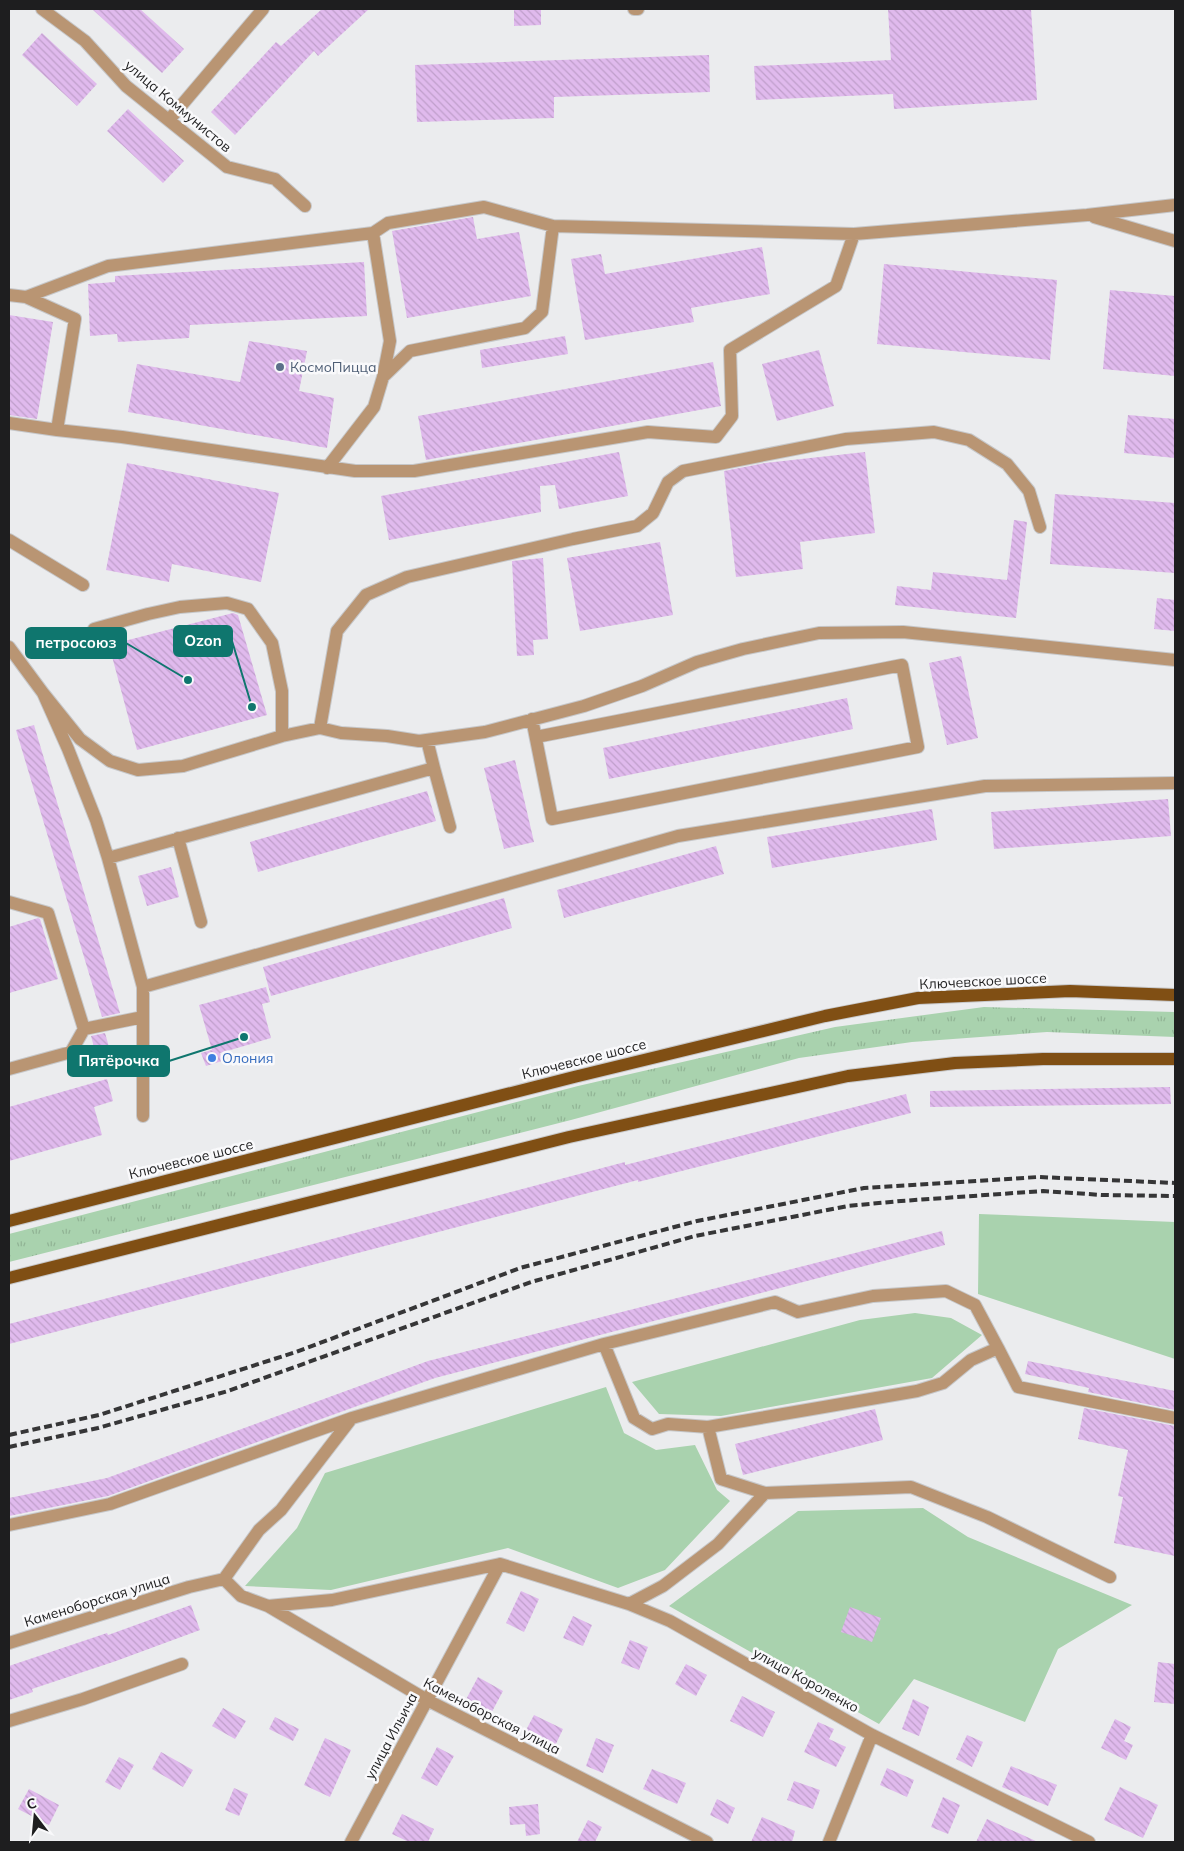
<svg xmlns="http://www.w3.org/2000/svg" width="1184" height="1851" font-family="Mulish,sans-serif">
<defs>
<pattern id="grass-tufts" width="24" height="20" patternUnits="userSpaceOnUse" patternTransform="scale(1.25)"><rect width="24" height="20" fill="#a9d2ae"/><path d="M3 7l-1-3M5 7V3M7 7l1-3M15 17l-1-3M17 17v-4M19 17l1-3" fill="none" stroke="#91b495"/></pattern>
<pattern id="building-back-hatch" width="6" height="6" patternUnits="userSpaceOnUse" patternTransform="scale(1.25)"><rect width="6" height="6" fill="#e0baed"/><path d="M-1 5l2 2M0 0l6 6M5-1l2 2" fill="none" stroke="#c09fcb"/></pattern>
</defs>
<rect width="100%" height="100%" fill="#ebecee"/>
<path fill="url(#grass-tufts)" d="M984 1007 1175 1012V1037L1047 1032 912 1042 799 1058 571 1120 9 1262V1234L578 1086 835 1027Z"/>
<path fill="#a9d2ae" d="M979 1214 1175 1222V1359L978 1294Z
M915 1313 951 1318 982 1335 932 1378 721 1416 659 1414 632 1382 860 1320Z
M606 1387 624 1433 656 1450 695 1445 717 1490 730 1501 665 1570 618 1588 508 1548 331 1590 245 1586 297 1528 325 1473Z
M923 1508 968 1537 1132 1605 1058 1649 1025 1722 914 1679 879 1724 669 1606 798 1511Z"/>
<path fill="url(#building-back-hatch)" d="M92 9H140L184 49 162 73Z
M322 9H369L318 56 314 51 235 135 211 112 276 42 281 46Z
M514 9H541V25L514 26Z
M888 9H1031L1037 100 894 109 893 94 756 100 754 66 891 60Z
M42 33 97 84 77 106 22 55Z
M709 55 710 92 554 97V118L417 122 415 65Z
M128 109 184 161 163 183 107 131Z
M473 217 477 239 519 232 531 296 407 318 392 231Z
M762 247 770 294 691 308 694 322 585 340 571 259 601 254 605 274Z
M364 262 367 316 190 325 189 338 118 342 117 334 90 336 88 284 115 282V276Z
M884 264 1057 280 1050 360 877 344Z
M1110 290 1175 296V376L1103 369Z
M9 315 53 322 37 419 9 415Z
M565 336 568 354 482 368 480 350Z
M249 341 307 351 299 391 334 398 327 448 128 412 137 364 240 382Z
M819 350 834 406 777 421 762 364Z
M713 362 721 406 426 460 418 416Z
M1128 415 1175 419V458L1124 453Z
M619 452 628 496 559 509 555 485 540 486 541 512 389 540 381 496Z
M865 452 875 533 800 542 803 569 736 577 724 471 765 463Z
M127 463 279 493 261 582 172 564 169 582 106 570Z
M1055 494 1175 503V573L1050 564Z
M1014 520 1027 522 1016 618 895 605 897 586 931 590 933 572 1007 580Z
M660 542 673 615 580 631 567 558Z
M543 558 548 639 533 640 534 655 517 656 512 561Z
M1157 598 1175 600V631L1154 629Z
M233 613 238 615 267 715 137 750 109 645Z
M961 656 978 738 947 745 929 663Z
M847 698 853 729 609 779 603 748Z
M34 725 120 1013 102 1017 16 730Z
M515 760 534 842 504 849 484 768Z
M427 791 436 821 258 872 250 842Z
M1168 799 1171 836 994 849 991 812Z
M932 809 937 840 772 868 767 837Z
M716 846 724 874 564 918 557 890Z
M171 867 179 897 147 906 138 876Z
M504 898 512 928 271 996 263 967Z
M38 918 40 919 58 979 9 993V927Z
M266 987 270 1002 262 1004 271 1038 220 1053 222 1061 206 1066 201 1053 212 1050 199 1005Z
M105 1033 109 1047 95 1051 91 1036Z
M107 1079 113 1101 94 1107 102 1135 9 1161V1107Z
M1170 1087 1171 1104 930 1107V1091Z
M906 1094 911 1113 638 1182V1180L9 1344V1324L625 1162V1165Z
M942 1231 945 1245 435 1378 108 1496 9 1516V1498L107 1478 428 1361Z
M1028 1361 1175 1391V1410L1088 1392 1089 1388 1025 1374Z
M1084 1408 1175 1426V1556L1114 1543 1123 1497 1118 1496 1128 1450 1078 1439Z
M875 1409 883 1440 743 1475 735 1444Z
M521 1591 539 1599 524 1632 506 1623Z
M191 1605 200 1630 116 1661 32 1689 33 1692 9 1700V1666L107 1633 108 1635Z
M850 1607 881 1618 872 1642 841 1632Z
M573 1616 592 1625 583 1646 563 1638Z
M630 1640 648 1647 639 1670 621 1663Z
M1158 1662 1175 1664V1704L1154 1702Z
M686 1664 707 1675 696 1696 675 1684Z
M478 1677 503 1691 487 1721 462 1707Z
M742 1696 775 1712 763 1737 730 1721Z
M913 1699 929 1707 919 1736 902 1729Z
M223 1708 246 1721 235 1739 212 1726Z
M534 1715 563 1729 554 1748 524 1734Z
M275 1717 299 1729 293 1741 269 1729Z
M1115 1719 1131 1727 1124 1741 1133 1745 1126 1760 1101 1748Z
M818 1722 834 1729 829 1739 846 1747 836 1767 804 1752Z
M967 1735 983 1742 972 1767 956 1759Z
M325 1738 351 1750 330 1797 304 1785Z
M596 1738 614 1745 603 1773 586 1766Z
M437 1747 454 1756 437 1786 421 1778Z
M161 1752 193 1770 183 1787 152 1769Z
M119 1757 134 1765 120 1790 105 1782Z
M1011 1766 1057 1785 1048 1806 1002 1787Z
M887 1768 914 1780 907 1797 880 1785Z
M652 1769 686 1783 677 1804 643 1789Z
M794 1781 820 1790 813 1809 787 1800Z
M1120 1787 1158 1805 1143 1838 1104 1820Z
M234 1788 248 1794 239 1816 225 1810Z
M29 1789 59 1805 49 1825 18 1809Z
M943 1797 960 1805 948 1834 931 1827Z
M717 1799 735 1808 728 1824 710 1815Z
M538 1804 540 1834 526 1836 525 1824 510 1825 509 1807Z
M402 1814 434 1829 428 1842H409L392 1834Z
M762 1817 795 1831 792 1842H751Z
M987 1819 1038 1842H976Z
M588 1820 602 1827 595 1842H577Z"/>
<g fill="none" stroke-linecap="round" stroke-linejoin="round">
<g stroke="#c6c7c9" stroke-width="14">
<path id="minor" d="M42 9 85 41 126 86 227 167 275 179 305 206
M634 9H638
M169 120 263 9
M1094 217 1175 241
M9 295 26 297 108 266 373 233 388 223 484 207 553 226 854 234 1087 215 1175 205
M26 297 75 319 57 430
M383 377 410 351 525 328 542 312 553 226
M9 423 57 430 122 437 355 471H414L648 432 716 437 732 416 730 350 836 286 854 234
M327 468 374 407 383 377 390 341 373 233
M9 540 83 585
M94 629 148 614 180 607 227 603 248 609 272 643 282 691V736
M9 647 43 693 68 749 96 820 108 858 143 987V1116
M43 693 80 739 110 761 138 770 183 766 282 736 320 728 341 733 387 736 419 741 485 732 584 706 642 686 697 662 743 649 819 633 903 632 1175 660
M532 719 552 819 918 747 902 665 536 737
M320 728 337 631 366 595 407 577 573 539 637 526 653 513 668 482 683 471 846 439 934 432 969 440 1007 464 1029 491 1040 527
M434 768 450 827
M178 838 201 922
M108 858 434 768 427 740
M9 902 48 913 84 1029 71 1052 9 1069
M143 987 678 836 985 786 1175 783
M84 1029 143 1017
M604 1344 634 1418 652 1429 668 1424 708 1427 917 1391 943 1383 971 1360 998 1348 1018 1387 1175 1418
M708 1427 721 1479 765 1493
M9 1525 110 1504 352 1418 604 1344 775 1302 798 1312 873 1296 946 1291 975 1305 998 1348
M224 1579 241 1596 268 1606 332 1600 500 1564 629 1604 670 1621 872 1735 1089 1842
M224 1579 259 1530 281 1510 351 1419
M629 1604 663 1586 718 1544 765 1493 911 1487 987 1517 1110 1577
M268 1606 427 1700 707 1842
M9 1643 189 1587 224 1579
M9 1721 83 1699 182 1664
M351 1842 500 1564
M829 1842 872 1735"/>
</g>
<g stroke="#c6c7c9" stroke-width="14">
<path id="major" d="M9 1221 574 1077 825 1016 918 998 1070 991 1175 995
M9 1278 569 1137 848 1076 955 1063 1043 1059H1175"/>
</g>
<use href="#minor" stroke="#b99573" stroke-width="12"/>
<use href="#major" stroke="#804f14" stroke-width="12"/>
<path stroke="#363637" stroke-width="4" stroke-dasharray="8 4" stroke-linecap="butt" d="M9 1435 99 1415 296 1352 520 1268 697 1221 864 1188 1038 1177 1175 1183
M9 1447 98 1428 228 1391 531 1282 695 1236 848 1206 901 1201 1043 1191 1102 1195 1175 1196"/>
</g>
<circle fill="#5c6f8a" stroke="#f9f9fb" stroke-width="2" cx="280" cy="367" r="5"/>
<circle fill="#3f7fe0" stroke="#f9f9fb" stroke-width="2" cx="212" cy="1058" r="5"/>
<g text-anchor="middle" stroke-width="5" stroke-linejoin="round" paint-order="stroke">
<g font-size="14" fill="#1e1e1f" stroke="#f9f9fb">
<text transform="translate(178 106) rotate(40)" y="5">улица Коммунистов</text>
<text transform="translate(983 981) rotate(-3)" y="5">Ключевское шоссе</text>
<text transform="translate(584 1059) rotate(-14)" y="5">Ключевское шоссе</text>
<text transform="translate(191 1159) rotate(-14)" y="5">Ключевское шоссе</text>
<text transform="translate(97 1600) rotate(-17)" y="5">Каменоборская улица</text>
<text transform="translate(806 1680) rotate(29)" y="5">улица Короленко</text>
<text transform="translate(492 1716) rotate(27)" y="5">Каменоборская улица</text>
<text transform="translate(391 1736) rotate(-62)" y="5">улица Ильича</text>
</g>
<g font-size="14" fill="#4e5e75" stroke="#f9f9fb" text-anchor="start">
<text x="290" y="372">КосмоПицца</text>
</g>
<g font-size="14" fill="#366cbe" stroke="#f9f9fb" text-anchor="start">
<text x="222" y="1063">Олония</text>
</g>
</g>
<path fill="none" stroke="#0f766e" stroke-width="2" d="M252 707L232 641M188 680L126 643M244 1037L169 1061"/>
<g fill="#0f766e" stroke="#f9f9fb" stroke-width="2">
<circle cx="252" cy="707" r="5"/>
<circle cx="188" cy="680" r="5"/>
<circle cx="244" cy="1037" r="5"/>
</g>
<g fill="#0f766e" stroke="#0f766e" stroke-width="2">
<rect x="174" y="626" width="58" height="30" rx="5"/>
<rect x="26" y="628" width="100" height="30" rx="5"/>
<rect x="68" y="1046" width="101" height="30" rx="5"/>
</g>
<g font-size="15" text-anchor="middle" font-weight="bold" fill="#fff">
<text x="203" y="646">Ozon</text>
<text x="76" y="648">петросоюз</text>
<text x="119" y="1066">Пятёрочка</text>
</g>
<rect width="1184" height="1851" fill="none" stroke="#1e1e1f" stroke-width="20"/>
<g transform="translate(35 1816) rotate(344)" stroke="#f9f9fb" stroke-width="4" paint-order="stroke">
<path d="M0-4L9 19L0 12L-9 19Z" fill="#1e1e1f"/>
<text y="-8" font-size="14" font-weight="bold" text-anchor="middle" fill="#1e1e1f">С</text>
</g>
</svg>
